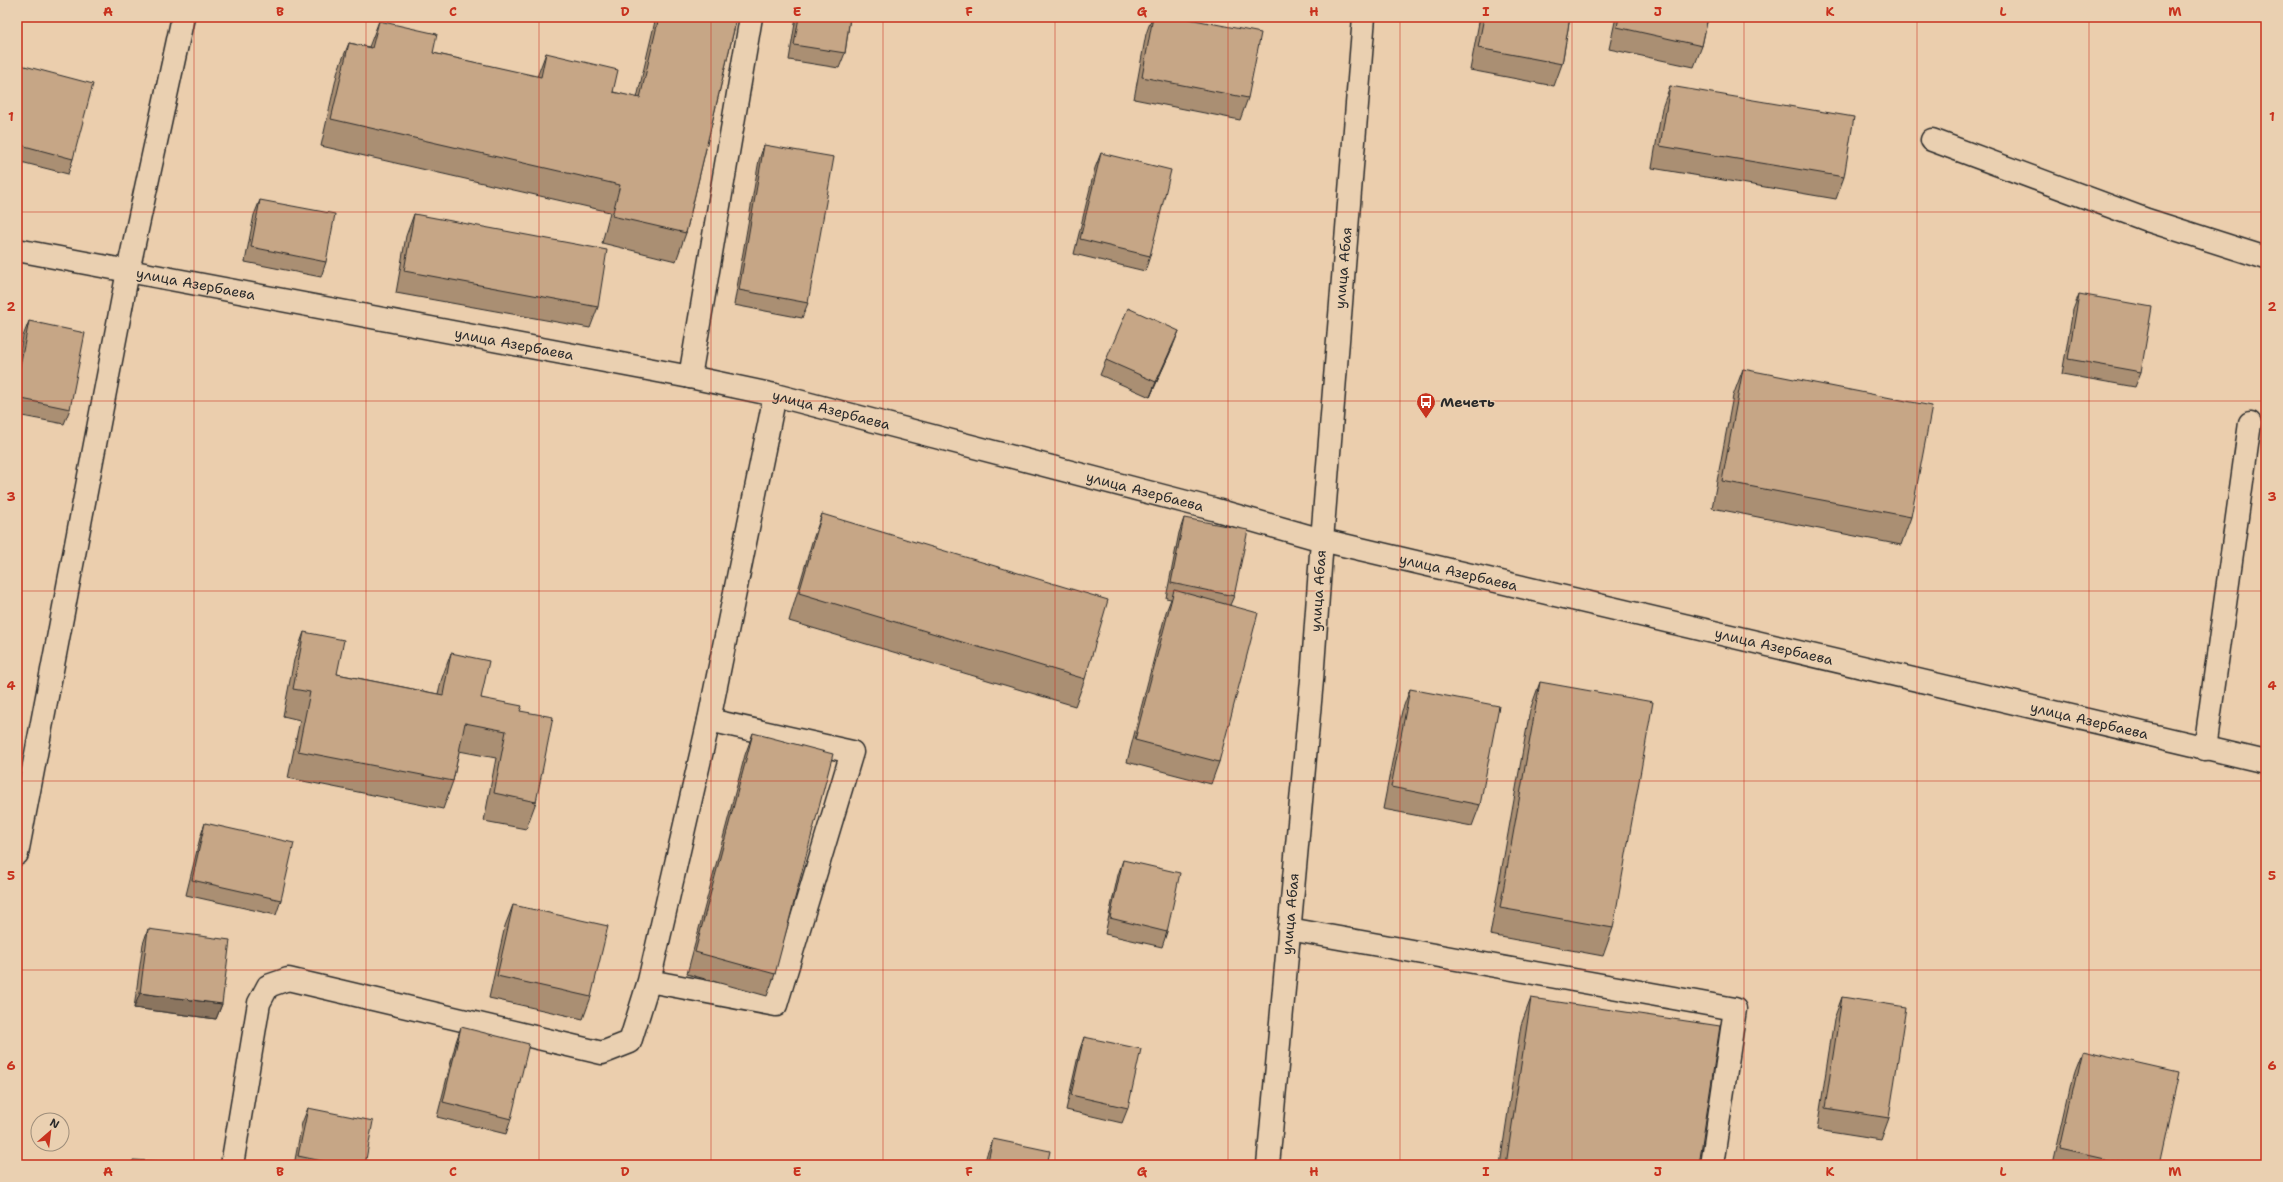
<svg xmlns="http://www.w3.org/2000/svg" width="2283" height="1182" font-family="'Shantell Sans',sans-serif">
<rect width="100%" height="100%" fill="#ebcead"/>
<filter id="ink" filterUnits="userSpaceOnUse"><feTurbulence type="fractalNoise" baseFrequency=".025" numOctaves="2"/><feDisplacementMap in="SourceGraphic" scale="8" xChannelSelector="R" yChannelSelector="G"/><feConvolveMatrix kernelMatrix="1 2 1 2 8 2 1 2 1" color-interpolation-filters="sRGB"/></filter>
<g filter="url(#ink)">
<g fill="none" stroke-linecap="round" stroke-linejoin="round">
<g stroke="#2b2b2b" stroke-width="25">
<g id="minor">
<path d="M1932 140 2147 220 2266 258"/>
<path id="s1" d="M17 250 690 377 775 395 1213 509 1322 540 1312 680 1268 1165"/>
<path d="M690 377 751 17"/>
<path d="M709 720 775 395"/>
<path d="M2205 749 2250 423"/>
<path d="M17 854 128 271 183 17"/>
<path d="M1289 929 1735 1009 1712 1165"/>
<path d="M232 1165 259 1003 268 986 288 979 602 1053 630 1042 649 981 709 720 852 752 776 1005 649 981"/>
</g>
</g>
<g stroke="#2b2b2b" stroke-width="25">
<g id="major">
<path id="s2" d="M1364 17 1322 540 2266 762"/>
</g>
</g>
<use href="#minor" stroke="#ead0b1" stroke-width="22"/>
<use href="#major" stroke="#ead0b1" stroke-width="22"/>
</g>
<path fill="#aa8f73" stroke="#2b2b2b" d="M656 17H737L686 233 676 261 602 243 610 212 321 146 338 70 349 43 369 47 379 21 433 53 537 77 546 53 613 92 637 98Z
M796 17H850L845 53 839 68 789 60Z
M1152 17H1179L1248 98 1240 120 1134 99 1146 34Z
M1480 17H1570L1562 64 1554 86 1470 70Z
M1616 17H1708L1702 46 1694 67 1609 49Z
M17 64 73 159 68 174 17 161Z
M1670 86 1844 177 1836 199 1652 168 1662 108Z
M764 145 808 303 802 318 734 305 759 160Z
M1101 153 1150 256 1145 271 1074 254 1095 168Z
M260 200 326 262 321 277 245 262 254 215Z
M414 214 598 307 590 328 396 293 406 236Z
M2079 294 2141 372 2135 387 2062 374 2073 310Z
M29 321 70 409 64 424 17 415V368L23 336Z
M1173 346 1150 397 1100 375 1106 360Z
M1743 369 1911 517 1901 545 1712 508 1733 396Z
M822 514 1085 679 1075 706 789 621 812 542Z
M1184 518 1234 596 1230 605 1219 762 1211 784 1127 762 1166 612 1171 599 1166 598 1179 533Z
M304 632 337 674 438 694 441 681 451 653 481 698 520 711 536 802 526 829 484 821 496 758 459 751 453 781 443 809 288 778 300 720 283 716 294 660Z
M1540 682 1613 928 1603 956 1490 935 1530 710Z
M1410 689 1480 805 1472 826 1383 809 1402 711Z
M753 733 775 974 767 996 687 974 745 755Z
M205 823 281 900 276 915 186 895 200 838Z
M1123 860 1167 932 1162 947 1105 934 1118 875Z
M513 905 591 997 583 1019 489 998 505 926Z
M148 929 222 1004 216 1019 134 1008 143 944Z
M1842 997 1889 1118 1881 1140 1817 1130 1834 1019Z
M1531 998 1699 1165H1500L1521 1025Z
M461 1027 511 1119 506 1134 437 1117 456 1042Z
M1084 1037 1128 1108 1122 1123 1066 1110 1079 1052Z
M2082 1050 2159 1165H2053L2074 1071Z
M308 1108 365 1165H294L302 1123Z
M993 1139 1047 1165H984L987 1154Z"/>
<path fill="#8b745e" stroke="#2b2b2b" d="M1179 331 1173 346 1150 397 1156 382Z
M140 993 222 1004 216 1019 134 1008Z"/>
<path fill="#c6a686" stroke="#2b2b2b" d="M659 17H737L686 233 612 216 620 185 331 119 349 43 372 48 379 21 437 34 433 53 541 77 546 53 618 70 613 92 640 98Z
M799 17H850L845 53 794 45Z
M1153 17H1179L1261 33 1248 98 1142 77Z
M1484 17H1570L1562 64 1478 48Z
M1619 17H1708L1702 46 1617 27Z
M17 64 93 84 73 159 17 144Z
M1670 86 1854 117 1844 177 1660 146Z
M764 145 834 157 808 303 739 290Z
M1101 153 1171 170 1150 256 1080 239Z
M260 200 335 214 326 262 251 247Z
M414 214 607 250 598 307 404 271Z
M2079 294 2152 307 2141 372 2068 359Z
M1128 308 1179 331 1156 382 1106 360Z
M29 321 85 333 70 409 17 398V381Z
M1743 369 1932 406 1911 517 1722 481Z
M822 514 1108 600 1085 679 799 593Z
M1184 518 1248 530 1234 596 1171 583Z
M1174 590 1258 613 1219 762 1135 740Z
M304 632 344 640 337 674 443 695 451 653 489 661 481 698 522 706 520 711 553 717 536 802 494 793 506 731 465 723 453 781 298 751 310 692 293 689Z
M1540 682 1653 702 1613 928 1500 908Z
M1410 689 1499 706 1480 805 1391 787Z
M753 733 833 754 775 974 695 952Z
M205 823 294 843 281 900 192 880Z
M1123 860 1180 873 1167 932 1110 918Z
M513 905 608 926 591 997 497 976Z
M148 929 230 940 222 1004 140 993Z
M1842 997 1906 1007 1889 1118 1825 1108Z
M1531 998 1720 1026 1699 1165H1506Z
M461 1027 529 1044 511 1119 443 1102Z
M1084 1037 1141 1049 1128 1108 1071 1095Z
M2082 1050 2179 1072 2159 1165H2135L2060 1148Z
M308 1108 373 1121 365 1165H341L298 1156Z
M993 1139 1050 1151 1047 1165H987Z
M133 1160 202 1164V1165H132Z"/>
</g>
<path fill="none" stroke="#c8321e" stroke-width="1" stroke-opacity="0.55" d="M194 17V1165M366 17V1165M539 17V1165M711 17V1165M883 17V1165M1055 17V1165M1228 17V1165M1400 17V1165M1572 17V1165M1744 17V1165M1917 17V1165M2089 17V1165M17 212H2266M17 401H2266M17 591H2266M17 781H2266M17 970H2266"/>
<defs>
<g id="bus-pin" transform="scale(1)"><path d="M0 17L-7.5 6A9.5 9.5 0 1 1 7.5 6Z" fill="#c8321e" stroke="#ead0b1"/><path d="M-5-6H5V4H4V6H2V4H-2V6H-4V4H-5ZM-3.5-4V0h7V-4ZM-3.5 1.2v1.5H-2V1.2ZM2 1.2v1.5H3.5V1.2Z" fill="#fff"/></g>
</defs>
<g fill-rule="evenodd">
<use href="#bus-pin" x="1426" y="402"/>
</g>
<g text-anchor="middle" stroke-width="3" stroke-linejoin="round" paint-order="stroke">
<g font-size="14" fill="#2b2b2b" stroke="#ead0b1">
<text transform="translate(1343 268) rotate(-85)" y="5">улица Абая</text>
<text dy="5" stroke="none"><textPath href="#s1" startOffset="182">улица Азербаева</textPath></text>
<text dy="5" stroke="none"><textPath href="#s1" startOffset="506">улица Азербаева</textPath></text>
<text dy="5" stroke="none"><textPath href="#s1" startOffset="830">улица Азербаева</textPath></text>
<text dy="5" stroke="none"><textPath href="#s1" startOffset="1154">улица Азербаева</textPath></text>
<text dy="5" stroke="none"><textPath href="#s2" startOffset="665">улица Азербаева</textPath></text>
<text transform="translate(1318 591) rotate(-86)" y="5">улица Абая</text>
<text dy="5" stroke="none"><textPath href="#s2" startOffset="989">улица Азербаева</textPath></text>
<text dy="5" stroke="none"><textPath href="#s2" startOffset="1313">улица Азербаева</textPath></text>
<text transform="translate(1290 914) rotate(-85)" y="5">улица Абая</text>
</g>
<g font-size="14" font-weight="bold" fill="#2b2b2b" stroke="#ead0b1" text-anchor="start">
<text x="1440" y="407">Мечеть</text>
</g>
</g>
<rect width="2283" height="1182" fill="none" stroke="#ead0b1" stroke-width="44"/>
<g transform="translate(50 1132) rotate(28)"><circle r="19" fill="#ead0b1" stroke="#9e8e7b"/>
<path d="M0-3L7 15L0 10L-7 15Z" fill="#c8321e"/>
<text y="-6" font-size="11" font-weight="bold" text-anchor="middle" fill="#2b2b2b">N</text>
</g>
<rect x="22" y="22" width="2239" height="1138" fill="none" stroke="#c8321e" stroke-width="1.5"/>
<g font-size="13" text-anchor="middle" font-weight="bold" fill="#c8321e">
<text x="108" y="16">A</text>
<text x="280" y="16">B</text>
<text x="453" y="16">C</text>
<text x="625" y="16">D</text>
<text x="797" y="16">E</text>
<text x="969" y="16">F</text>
<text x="1142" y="16">G</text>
<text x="1314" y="16">H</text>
<text x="1486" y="16">I</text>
<text x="1658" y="16">J</text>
<text x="1830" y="16">K</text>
<text x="2003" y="16">L</text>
<text x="2175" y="16">M</text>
<text x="11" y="121">1</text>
<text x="2272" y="121">1</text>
<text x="11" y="311">2</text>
<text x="2272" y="311">2</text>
<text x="11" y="501">3</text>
<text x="2272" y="501">3</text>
<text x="11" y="690">4</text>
<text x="2272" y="690">4</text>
<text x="11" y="880">5</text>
<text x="2272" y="880">5</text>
<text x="11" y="1070">6</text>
<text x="2272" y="1070">6</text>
<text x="108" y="1176">A</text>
<text x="280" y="1176">B</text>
<text x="453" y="1176">C</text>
<text x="625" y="1176">D</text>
<text x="797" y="1176">E</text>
<text x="969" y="1176">F</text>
<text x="1142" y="1176">G</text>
<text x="1314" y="1176">H</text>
<text x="1486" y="1176">I</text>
<text x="1658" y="1176">J</text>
<text x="1830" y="1176">K</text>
<text x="2003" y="1176">L</text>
<text x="2175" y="1176">M</text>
</g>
</svg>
